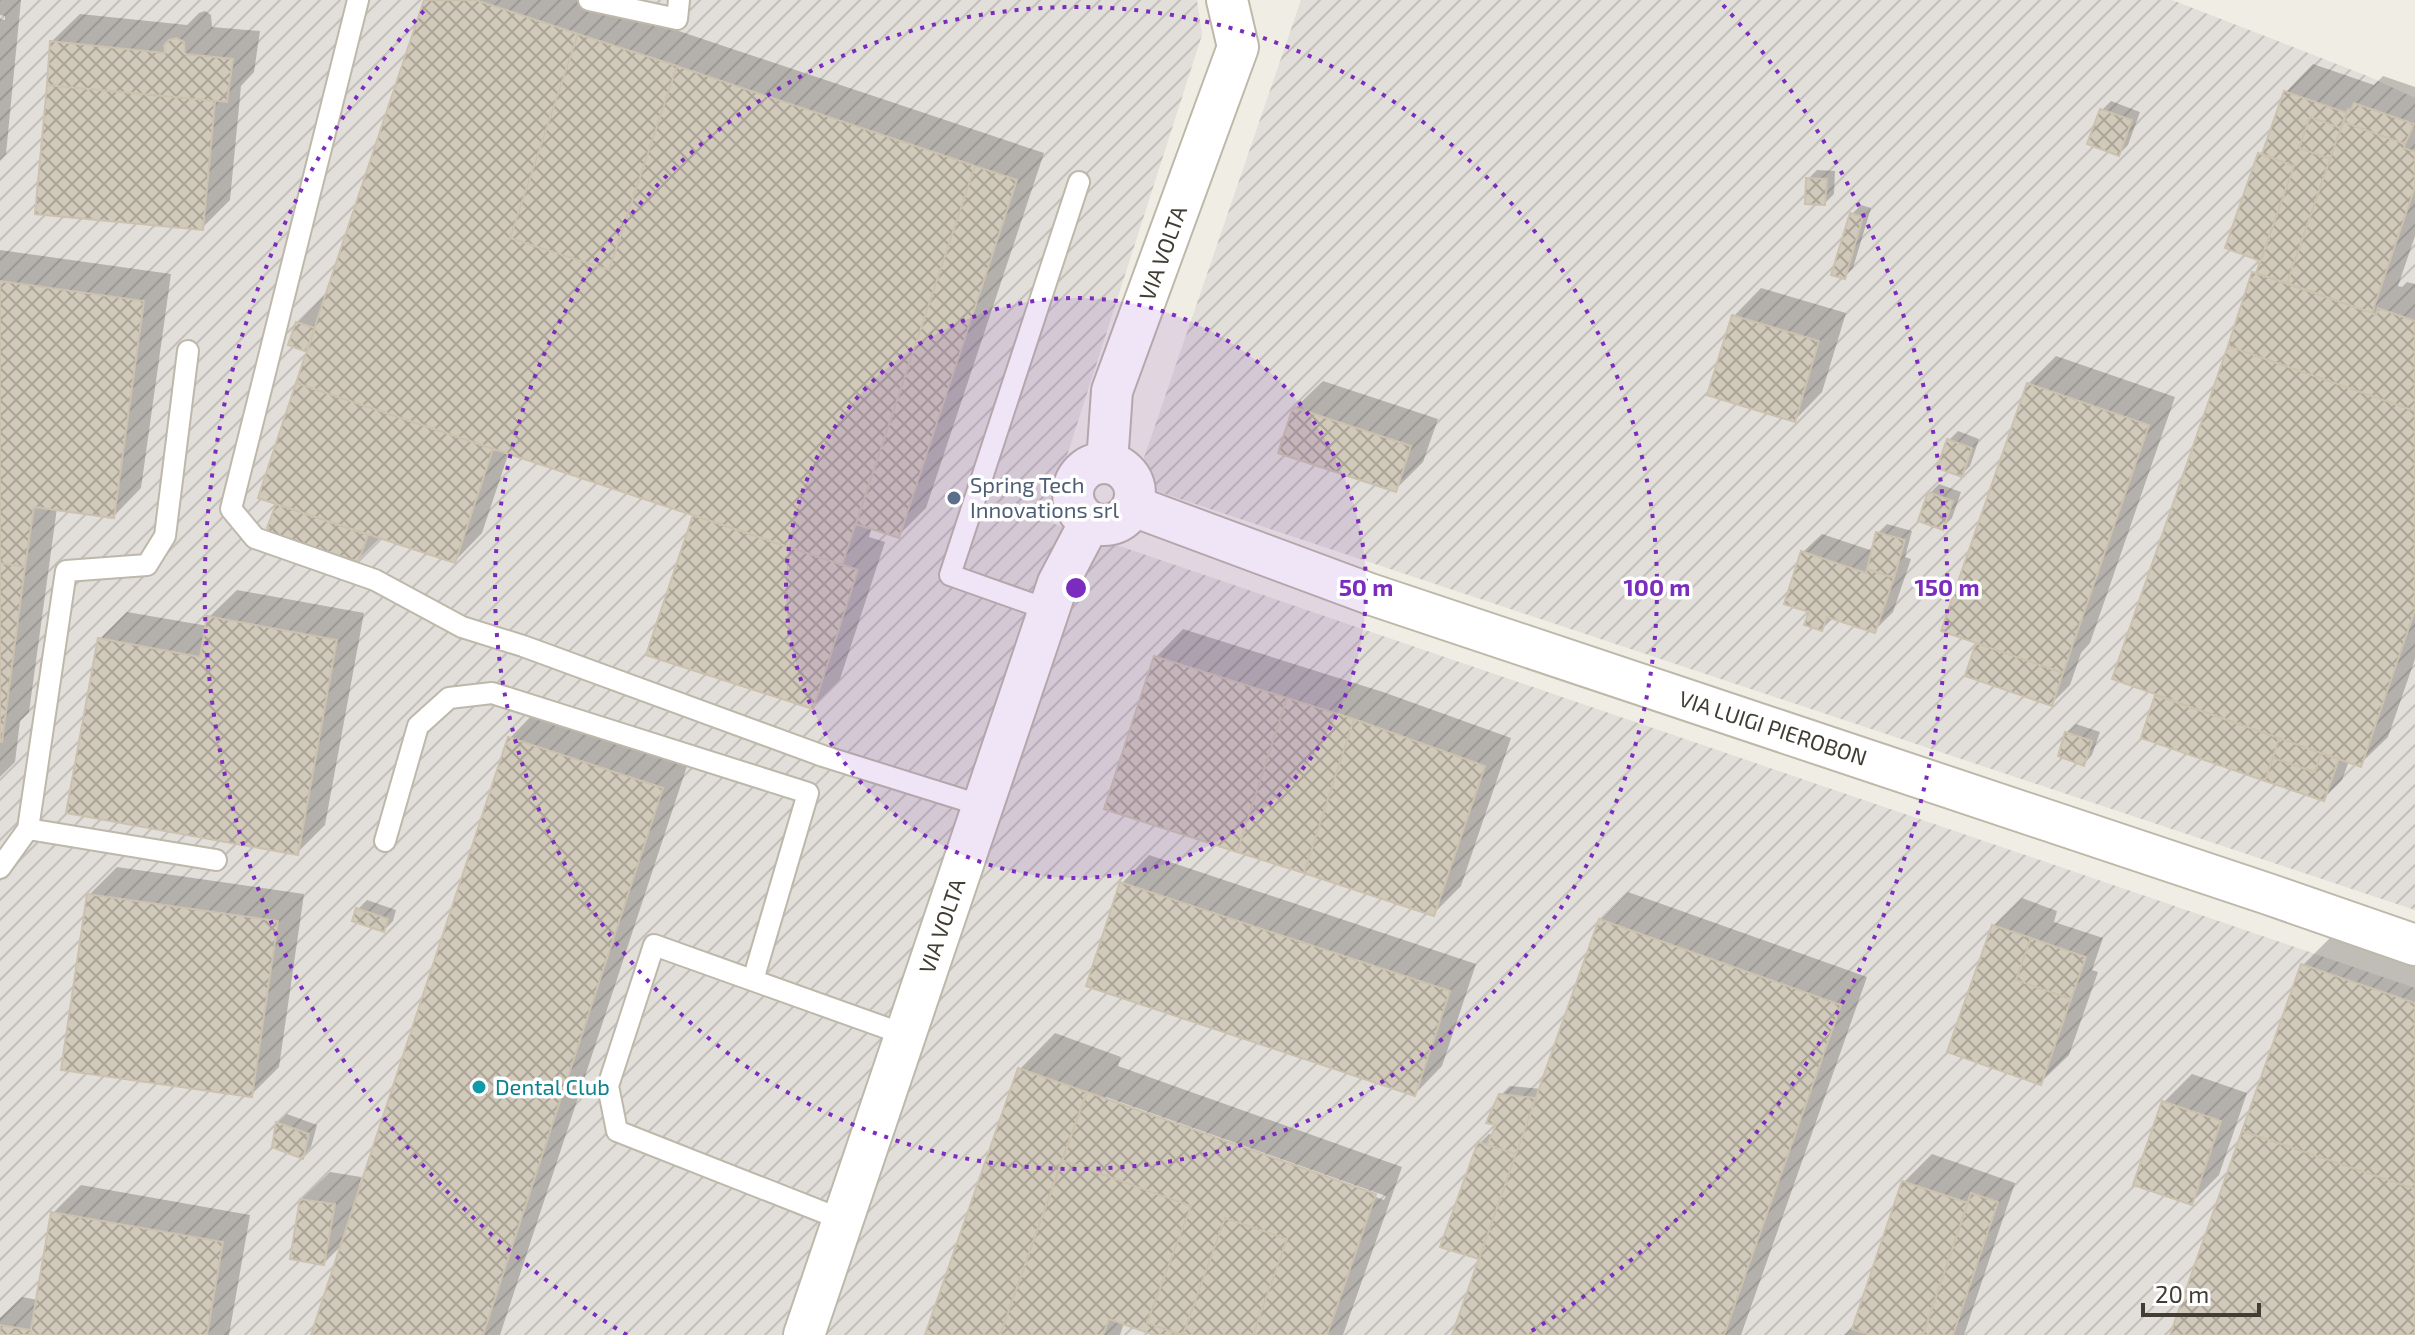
<svg xmlns="http://www.w3.org/2000/svg" width="2415" height="1335" font-family="'Exo 2',sans-serif">
<defs>
<pattern id="industrial-furrows" width="10" height="10" patternUnits="userSpaceOnUse" patternTransform="scale(2)"><rect width="10" height="10" fill="#e2ded9"/><path d="M-1 1l2-2M0 10L10 0M9 11l2-2" fill="none" stroke="#c3bfbb"/></pattern>
<pattern id="building-cross-hatch" width="8" height="8" patternUnits="userSpaceOnUse" patternTransform="scale(2)"><rect width="8" height="8" fill="#d1c9ba"/><path d="M0 0l8 8M0 8l8-8" fill="none" stroke="#aba498"/></pattern>
</defs>
<rect width="100%" height="100%" fill="#f0ede4"/>
<path fill="url(#industrial-furrows)" d="M0 0H1197L1202 35 1046 521 2415 988V1335H0Z
M1301 0H2172L2370 77 2415 98V910L1135 484Z"/>
<path fill="#0003" fill-rule="evenodd" d="M0 0H21L6 154 0 160V19L5 20V16L0 15Z
M426 0H586L1044 153 926 508 899 535 872 527 869 537 885 542 840 679 812 707 695 513 509 452 482 533 455 561 381 537 358 560 269 528 279 503 261 497 310 351 298 323 325 295 328 296Z
M205 11 211 15 212 27 260 31 254 72 241 86 230 200 202 228 38 212 52 41 80 14 187 25 199 13Z
M2313 64 2374 85 2383 76 2415 87V236L2398 286 2402 287 2407 282 2415 284V659L2388 737 2360 764 2349 761 2342 780 2324 798 2143 736 2159 694 2254 273 2261 266 2260 154 2266 147 2286 92Z
M2111 101 2140 112 2128 145 2119 154 2102 110Z
M1817 170 1835 171 1834 194 1825 203 1808 179Z
M1861 205 1871 208 1853 268 1844 277 1852 214Z
M0 250 171 274 141 488 114 516 57 508 29 712 20 721 15 762 0 777Z
M1761 288 1846 313 1822 392 1795 420 1734 316Z
M2056 356 2175 397 2090 643 2081 653 2070 685 2051 704 1979 642 2028 384Z
M1323 381 1438 419 1423 462 1395 490 1295 408Z
M1958 431 1979 439 1970 466 1961 475 1949 440Z
M1939 484 1961 492 1952 518 1943 527 1930 493Z
M1887 524 1912 531 1905 557 1911 559 1893 612 1874 631 1834 617 1822 629 1811 610 1803 552 1822 534 1873 551 1878 533Z
M237 590 364 613 325 825 297 853 100 639 127 612 208 626 209 617Z
M1183 629 1383 692 1511 738 1461 886 1434 913 1156 657Z
M537 710 689 760 500 1335H313L344 1243 324 1263 302 1199 330 1172 361 1177 359 1187 362 1188 510 738Z
M2076 724 2100 732 2092 755 2084 764 2067 733Z
M1149 855 1476 964 1442 1066 1415 1094 1122 883Z
M117 867 304 894 279 1067 251 1095 89 895Z
M1628 892 1867 977 1741 1335H1454L1484 1251 1480 1143 1489 1134 1494 1135 1498 1124 1501 1095 1510 1086 1541 1089 1601 920Z
M2022 898 2057 911 2054 922 2103 938 2092 970 2098 972 2069 1055 2041 1082 1994 926Z
M367 900 396 910 393 921 384 930 358 909Z
M2331 937 2415 967V1335H2173L2303 965Z
M1055 1033 1121 1057 1118 1066 1402 1167 1343 1335H1161L1124 1323 1120 1335H927L1020 1069ZM1106 1097 1386 1196 1384 1200 1106 1101Z
M2192 1074 2247 1093 2219 1175 2191 1203 2164 1102Z
M287 1114 317 1125 311 1147 303 1156 278 1123Z
M1932 1154 2015 1183 1964 1335H1845L1856 1323 1904 1182Z
M81 1185 250 1215 229 1335H0V1318L22 1297 38 1300 53 1213Z"/>
<path fill="url(#building-cross-hatch)" stroke="#cbc1ae" stroke-width="2" d="M424 0H476L578 34 510 238 609 270 677 66 975 166 842 565 296 383Z
M578 34 677 66 609 270 510 238Z
M176 38 184 42 185 54 233 59 227 102 47 85 50 41 165 53 164 45 169 40Z
M47 85 215 101 203 230 35 214Z
M2284 91 2347 113 2341 128 2310 117 2299 148 2330 159 2287 283 2256 273 2294 166 2262 154Z
M2354 103 2414 124 2405 144 2343 122 2348 109 2351 110Z
M2100 109 2132 120 2119 156 2087 144Z
M2310 117 2341 128 2330 159 2299 148Z
M2343 122 2405 144 2404 148 2415 152V187L2372 313 2287 283Z
M2258 153 2294 166 2260 263 2258 260 2225 248Z
M975 166 1017 180 899 538 856 524Z
M1806 178 1827 179 1825 205 1805 204Z
M1850 213 1863 217 1845 279 1831 275Z
M2252 272 2372 313 2376 315 2378 308 2415 321V411L2228 346Z
M0 281 144 301 114 518 34 507 25 567 0 563Z
M1732 315 1819 341 1795 422 1707 395Z
M296 322 315 328 307 352 288 345Z
M2228 346 2415 411V610L2361 767 2112 679Z
M296 383 493 449 455 563 258 498Z
M2027 383 2149 425 2063 673 1941 631Z
M1293 407 1411 446 1396 492 1278 453Z
M1947 439 1972 448 1962 477 1937 468Z
M1928 492 1953 501 1943 530 1918 521Z
M276 504 368 535 358 562 270 533 267 528Z
M693 515 858 570 813 709 646 655Z
M1876 532 1905 540 1894 578 1867 569Z
M1801 551 1866 573 1867 569 1894 578 1875 633 1827 617 1822 631 1804 625 1809 612 1784 604Z
M0 563 25 567 2 742H0Z
M207 616 337 640 298 855 66 813 98 638 200 657Z
M1976 643 2063 673 2052 706 1965 676Z
M1154 656 1287 698 1237 852 1104 809Z
M2155 695 2279 738 2265 781 2141 738Z
M1287 698 1354 719 1304 873 1237 852Z
M1354 719 1485 766 1434 916 1304 873Z
M2065 732 2092 741 2084 766 2058 756Z
M508 737 663 788 483 1335H311Z
M2279 738 2321 753 2315 772 2273 758Z
M2321 753 2339 759 2324 801 2265 781 2273 758 2315 772Z
M1120 882 1450 991 1415 1096 1086 986Z
M87 894 278 921 252 1097 61 1070Z
M356 908 388 919 384 932 352 921Z
M1599 919 1841 1005 1724 1335H1452Z
M1992 925 2031 938 2016 980 2071 999 2041 1085 1947 1052Z
M2031 938 2086 957 2071 999 2016 980Z
M2301 964 2415 1003V1189L2242 1131Z
M1018 1068 1087 1092 1000 1335H925Z
M1087 1092 1376 1194 1327 1335H1253L1287 1239 1225 1218 1183 1335 1147 1323 1191 1206 1062 1160Z
M1499 1094 1536 1098 1516 1154 1487 1145 1496 1125 1486 1123Z
M2162 1101 2221 1121 2192 1205 2133 1185Z
M276 1122 309 1134 303 1159 272 1147Z
M2242 1131 2415 1189V1335H2170Z
M1478 1142 1516 1154 1479 1259 1440 1247Z
M1062 1160 1191 1206 1147 1323 1181 1335H1154L1109 1319 1103 1335H1000Z
M1902 1181 1968 1203 1923 1335H1870L1852 1329Z
M1971 1193 1998 1202 1953 1335H1923Z
M300 1199 335 1204 324 1265 290 1259Z
M51 1212 223 1242 207 1335H30Z
M1225 1218 1287 1239 1253 1335H1183Z
M0 1325 31 1330 30 1335H0Z"/>
<g fill="none" stroke-linecap="round" stroke-linejoin="round">
<g stroke="#bdb8aa" stroke-width="24">
<path id="lane" d="M358 0 231 509 255 538 375 580 462 627 523 646 823 756 983 806
M589 0 677 19 679 0
M1049 610 950 575 1079 182
M28 829 216 860
M385 841 418 726 449 698 492 693 808 793 753 980
M0 868 28 829 66 571 147 565 165 536 188 351
M843 1220 617 1131 608 1086 654 945 906 1035"/>
</g>
<g stroke="#bdb8aa" stroke-width="44">
<path id="street" d="M1107 463 1112 391 1238 47 1227 0
M1073 494a31 31 0 1 1 62 0a31 31 0 1 1-62 0Z
M1133 506 1370 594 2268 894 2415 945
M804 1335 1058 583 1090 522"/>
</g>
<use href="#lane" stroke="#fff" stroke-width="20"/>
<use href="#street" stroke="#fff" stroke-width="40"/>
</g>
<circle cx="1076" cy="588" r="290" fill="#7b2cbf" fill-opacity=".12"/>
<g fill="none" stroke="#7b2cbf" stroke-width="4" stroke-dasharray="4 8">
<circle cx="1076" cy="588" r="290"/>
<circle cx="1076" cy="588" r="581"/>
<path d="M627 1335A871 871 0 0 1 429 5M1723 5A871 871 0 0 1 1525 1335"/>
</g>
<circle fill="#5c6f8a" stroke="#fff" stroke-width="3" cx="954" cy="498" r="8"/>
<circle fill="#0f9aa8" stroke="#fff" stroke-width="3" cx="479" cy="1087" r="8"/>
<g text-anchor="middle" stroke-width="7" stroke-linejoin="round" paint-order="stroke">
<g font-size="22" fill="#413d34" stroke="#fff">
<text transform="translate(1163 253) rotate(-70)" y="8">VIA VOLTA</text>
<text transform="translate(1773 728) rotate(18)" y="8">VIA LUIGI PIEROBON</text>
<text transform="translate(942 926) rotate(-71)" y="8">VIA VOLTA</text>
</g>
<g font-size="22" fill="#4e5e75" stroke="#fff" text-anchor="start">
<text x="970" y="493">Spring Tech<tspan x="970" dy="25">Innovations srl</tspan></text>
</g>
<g font-size="22" fill="#0d838f" stroke="#fff" text-anchor="start">
<text x="495" y="1095">Dental Club</text>
</g>
</g>
<circle cx="1076" cy="588" r="12" fill="#7b2cbf" stroke="#fff" stroke-width="4"/>
<g font-size="24" text-anchor="middle" font-weight="bold" fill="#7b2cbf" stroke="#fff" stroke-width="7" stroke-linejoin="round" paint-order="stroke">
<text x="1366" y="596">50 m</text>
<text x="1657" y="596">100 m</text>
<text x="1947" y="596">150 m</text>
</g>
<path d="M2143 1303v12h116v-12" fill="none" stroke="#413d34" stroke-width="4"/>
<text x="2155" y="1303" font-size="24" fill="#413d34" stroke="#ffffff" stroke-width="6" paint-order="stroke">20 m</text>
</svg>
